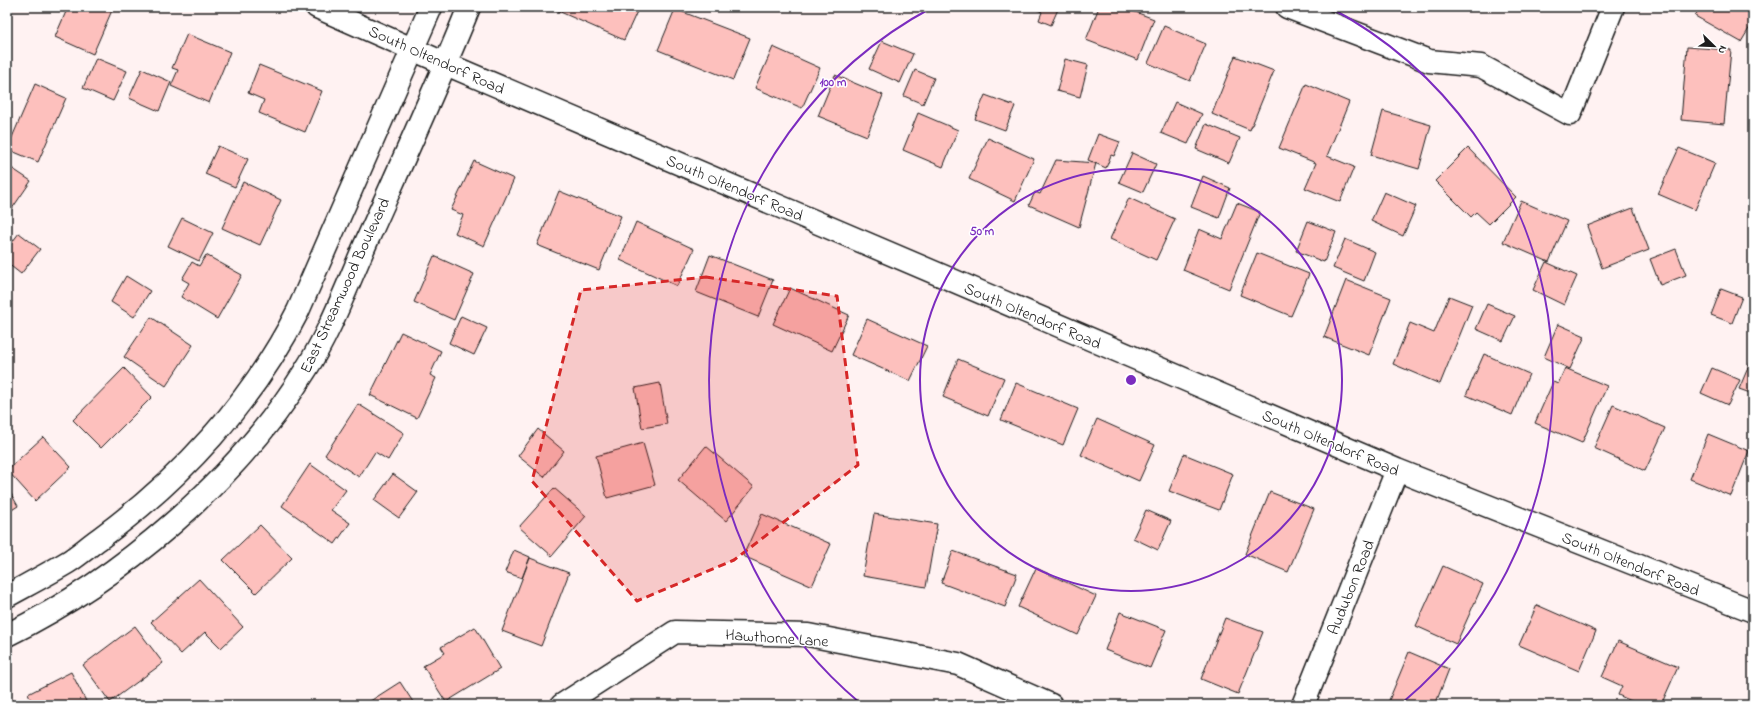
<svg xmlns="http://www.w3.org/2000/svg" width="1760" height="712" font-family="'Indie Flower',sans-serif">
<rect width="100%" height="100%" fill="#fff2f2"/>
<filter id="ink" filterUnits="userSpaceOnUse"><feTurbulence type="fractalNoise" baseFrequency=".025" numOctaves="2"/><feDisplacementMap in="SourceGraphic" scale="8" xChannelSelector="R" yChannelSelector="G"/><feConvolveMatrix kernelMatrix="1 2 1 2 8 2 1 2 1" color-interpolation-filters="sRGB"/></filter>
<g filter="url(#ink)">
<path fill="#fdc0bd" stroke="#1c1c1c" d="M68 7 113 8 93 54 55 37Z
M549 7H639L624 40Z
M1031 7H1059L1051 25 1039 20 1042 12Z
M1099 7H1122L1154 19 1138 60 1086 40Z
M1700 7H1753V22L1741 42 1695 16Z
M675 9 750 38 733 80 658 50Z
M1164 26 1206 44 1190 81 1148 63Z
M187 34 230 52 209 103 171 86 178 70 172 68Z
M882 41 913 54 900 83 869 69Z
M773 47 820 68 802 108 755 88Z
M1687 47 1731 50 1724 124 1681 120Z
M1235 56 1274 71 1250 130 1212 114Z
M96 58 127 71 113 101 83 88Z
M1065 59 1088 65 1080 97 1057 91Z
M259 65 322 91 305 132 259 113 264 100 248 93Z
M142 69 171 82 159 111 129 98Z
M915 70 934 78 923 104 904 96Z
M835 75 883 95 867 136 818 116Z
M35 84 66 98 38 162 7 149Z
M1306 84 1349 102 1327 156 1354 167 1340 202 1305 188 1316 163 1279 148Z
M985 95 1015 106 1005 130 975 119Z
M1175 102 1202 114 1188 144 1161 133Z
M1383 111 1431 125 1419 169 1371 155Z
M918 113 958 130 943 167 903 150Z
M1206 124 1240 138 1229 163 1196 149Z
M1098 134 1120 142 1114 156 1111 155 1106 168 1088 160Z
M988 138 1034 159 1015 201 969 179Z
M218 146 248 159 235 187 205 174Z
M1468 148 1516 197 1489 224 1476 212 1471 217 1435 181Z
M1679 148 1715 163 1695 210 1658 194Z
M1132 153 1156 164 1143 192 1119 182Z
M1056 160 1096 163 1079 227 1029 205 1035 192 1040 194Z
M474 161 514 179 484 246 455 233 463 215 451 210Z
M7 165 31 181 7 216Z
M1203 176 1230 188 1219 218 1191 207Z
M243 182 281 200 260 245 222 228Z
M559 191 621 216 599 270 537 245Z
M1384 192 1416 206 1403 236 1371 221Z
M1129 198 1175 219 1156 260 1110 239Z
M1521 201 1567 221 1549 262 1503 242Z
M1237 203 1260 212 1229 289 1183 270 1199 229 1222 239Z
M1633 208 1649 250 1602 268 1587 226Z
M182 218 213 233 199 261 168 246Z
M1308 221 1336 232 1324 262 1296 251Z
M636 222 694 249 677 286 620 260Z
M19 233 40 249 21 274 7 263V249Z
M1345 239 1375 252 1364 281 1333 268Z
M1676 249 1686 275 1660 285 1650 259Z
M1257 253 1309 274 1291 316 1240 295Z
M206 255 242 275 217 319 181 297 189 283 182 279 192 262 199 266Z
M710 255 773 280 758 317 696 292Z
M434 256 474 274 454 320 414 302Z
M1546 262 1577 276 1564 305 1533 290Z
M126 276 150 291 134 317 111 302Z
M1346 280 1391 298 1369 355 1324 337Z
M790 288 849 315 832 351 773 324Z
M1721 289 1742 297 1732 323 1711 315Z
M1449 296 1472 305 1440 384 1393 364 1410 323 1434 333Z
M1487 304 1515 316 1503 341 1476 329Z
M461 316 487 328 474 355 449 343Z
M151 317 193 345 166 386 124 357Z
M867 319 927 346 910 381 851 355Z
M1558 324 1585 336 1570 369 1544 357Z
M401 332 441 351 430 375 436 378 417 418 370 395Z
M1484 354 1529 374 1512 415 1466 395Z
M1753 356V394L1739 389Z
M958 359 1004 378 988 416 943 397Z
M124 368 152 397 101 448 73 420Z
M1565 368 1607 386 1582 443 1535 423 1553 382 1558 384Z
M1712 368 1740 380 1728 405 1701 393Z
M660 383 667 424 642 428 635 388Z
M1016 383 1078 409 1063 445 1001 420Z
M358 404 404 433 388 460 375 452 359 477 325 455Z
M1613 405 1665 428 1645 471 1594 448Z
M1097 419 1155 445 1139 481 1081 455Z
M538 429 564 451 544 477 518 456Z
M1708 434 1749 451 1731 496 1690 479Z
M43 437 71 467 35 501 7 470Z
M643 443 655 485 607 498 596 456Z
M706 446 754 487 726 521 678 480Z
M1184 454 1233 474 1219 510 1169 491Z
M310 464 346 490 331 510 350 523 335 544 282 506Z
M393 474 418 492 399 518 374 500Z
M7 487 18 506 7 513Z
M554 488 586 516 552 556 519 527Z
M1270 492 1314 509 1288 572 1245 554Z
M1146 510 1171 521 1158 550 1133 538Z
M762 514 831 544 812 586 743 556Z
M874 514 937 524 926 587 863 576Z
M260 525 292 558 256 593 223 560Z
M514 550 530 557 522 578 505 572Z
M953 551 1017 574 1005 607 941 583Z
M530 558 569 573 541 646 502 631Z
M1443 566 1483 584 1456 644 1416 626Z
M1036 568 1096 596 1078 635 1018 607Z
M199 579 243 627 221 648 205 632 181 654 151 622Z
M1537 605 1596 631 1579 671 1519 645Z
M1120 612 1166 630 1150 668 1105 650Z
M1225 618 1263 632 1238 694 1201 679Z
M135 626 163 663 110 702 83 665Z
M475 627 500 669 446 702 423 666 445 653 441 647Z
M1618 641 1678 667 1661 705H1640L1618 695 1622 686 1602 677Z
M1409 652 1449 669 1435 705H1387Z
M71 672 88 705H33L28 694Z
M400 682 415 705H364Z"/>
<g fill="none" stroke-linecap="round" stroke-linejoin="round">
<g stroke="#1c1c1c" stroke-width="25">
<path id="street" d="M317 7 446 64 1397 470 1753 611
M1287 7 1429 61 1481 66 1570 114 1613 7
M562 705 675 632 808 635 958 664 1051 705
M1303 705 1397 470"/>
</g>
<g stroke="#1c1c1c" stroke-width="25">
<path id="secondary" d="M7 596C27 585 48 574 68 562 79 555 89 546 99 539 181 479 252 402 298 311L431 7
M7 635C121 579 238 479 305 371 331 331 349 280 369 236 403 160 438 84 469 7"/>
</g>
<use href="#street" stroke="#fff" stroke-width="22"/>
<use href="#secondary" stroke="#fff" stroke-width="22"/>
</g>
</g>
<path fill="#d62828" fill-opacity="0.2" stroke="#d62828" stroke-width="3" stroke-dasharray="8 5" stroke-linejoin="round" d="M706 277 837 296 858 465 734 560 637 601 532 481 581 290Z"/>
<g fill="none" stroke="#7b2cbf" stroke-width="2">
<circle cx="1131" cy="380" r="211"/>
<path d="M860 703A422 422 0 0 1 933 7M1329 7A422 422 0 0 1 1402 703"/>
</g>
<g text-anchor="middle" stroke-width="3" stroke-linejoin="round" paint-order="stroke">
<g font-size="16" fill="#1c1c1c" stroke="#fff">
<text transform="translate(437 59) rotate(24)" y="6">South Oltendorf Road</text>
<text transform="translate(735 187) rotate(23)" y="6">South Oltendorf Road</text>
<text transform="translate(344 285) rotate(-65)" y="6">East Streamwood Boulevard</text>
<text transform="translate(1033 315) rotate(23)" y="6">South Oltendorf Road</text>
<text transform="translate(1331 442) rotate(23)" y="6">South Oltendorf Road</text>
<text transform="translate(1631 563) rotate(22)" y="6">South Oltendorf Road</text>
<text transform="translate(1350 587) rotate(-68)" y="6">Audubon Road</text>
<text transform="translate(777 637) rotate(4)" y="6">Hawthorne Lane</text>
</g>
</g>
<circle cx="1131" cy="380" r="6" fill="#7b2cbf" stroke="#fff" stroke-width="2"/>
<g font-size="12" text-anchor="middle" font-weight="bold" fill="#7b2cbf" stroke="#fff" stroke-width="3" stroke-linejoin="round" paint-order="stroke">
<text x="833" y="86">100 m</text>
<text x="982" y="235">50 m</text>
</g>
<rect width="1760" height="712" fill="none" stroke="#fff" stroke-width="24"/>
<rect x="12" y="12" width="1736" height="688" fill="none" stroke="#1c1c1c" stroke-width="1.5" filter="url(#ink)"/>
<g transform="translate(1714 46) rotate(113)" stroke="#ffffff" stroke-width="3" paint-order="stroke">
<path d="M0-3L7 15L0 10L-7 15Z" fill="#1c1c1c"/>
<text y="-6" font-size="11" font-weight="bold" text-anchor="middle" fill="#1c1c1c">N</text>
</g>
</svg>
